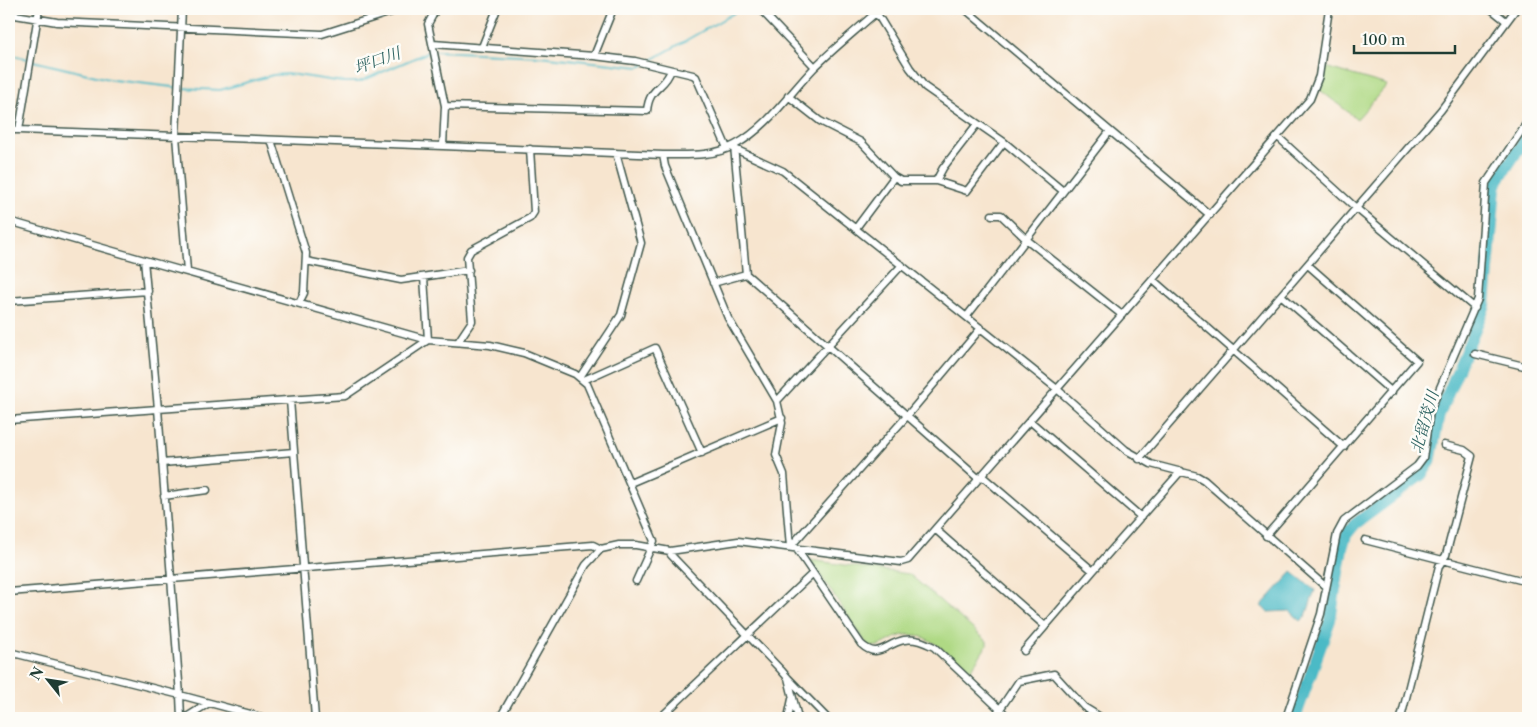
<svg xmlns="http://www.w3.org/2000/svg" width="1537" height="727" font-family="'Libre Caslon Text','Noto Serif JP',serif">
<rect width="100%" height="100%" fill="#fdfcf7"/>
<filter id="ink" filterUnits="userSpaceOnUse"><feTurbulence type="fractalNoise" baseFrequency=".02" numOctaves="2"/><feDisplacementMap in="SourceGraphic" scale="10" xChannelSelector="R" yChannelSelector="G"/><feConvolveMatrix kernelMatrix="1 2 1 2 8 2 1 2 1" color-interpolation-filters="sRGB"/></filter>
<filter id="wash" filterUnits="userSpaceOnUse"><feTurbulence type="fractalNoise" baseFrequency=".0096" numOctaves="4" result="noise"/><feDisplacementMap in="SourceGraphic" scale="20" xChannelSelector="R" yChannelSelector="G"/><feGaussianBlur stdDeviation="1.12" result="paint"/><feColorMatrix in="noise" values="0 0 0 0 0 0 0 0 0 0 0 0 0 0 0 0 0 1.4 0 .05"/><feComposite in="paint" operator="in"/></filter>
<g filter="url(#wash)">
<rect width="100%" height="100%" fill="#f7e5cf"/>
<path fill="#afd984" stroke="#678b5c" d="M1325 67 1387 85 1357 119 1320 90Z
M810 560 909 574 987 641V645L969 673C949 657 926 626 897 637 887 641 879 649 868 646Z"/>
<path fill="#4cbac6" stroke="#367c7d" d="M1292 572 1315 590 1306 616 1301 621 1290 611 1268 612 1261 606Z"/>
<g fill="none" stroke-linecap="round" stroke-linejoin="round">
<path stroke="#4cbac6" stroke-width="2" d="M436 51 539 56 639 67 644 65
M9 54 28 59
M33 61 113 80 181 88 220 90 273 75 290 74 343 82H359L431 51
M648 62 741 9"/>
<path stroke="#4cbac6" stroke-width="12" d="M1295 718 1330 620 1342 548 1346 535 1355 524 1421 475 1430 462 1439 415 1485 305 1495 188 1498 180 1528 135"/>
</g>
</g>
<g filter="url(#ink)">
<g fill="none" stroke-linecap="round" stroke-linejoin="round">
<g stroke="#3f564b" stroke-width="9">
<path id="minor" d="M182 9 176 136 187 271
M436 9 428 24 445 106 443 146 663 155 665 166 728 318 777 401 782 423 776 455 784 474 790 547
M760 9 815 67
M965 9 1210 215
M1491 9 1506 21
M876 12 910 68 925 87 1004 142 1063 191
M9 14 57 22 322 34 401 9
M433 44 594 56 635 61 693 75 696 77 727 148
M482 47 497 9
M594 56 613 9
M788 96 820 121 861 142 894 177 856 228
M445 106 647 111C649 86 665 89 671 70
M9 130H19L39 9
M19 130 443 146
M1278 137 1356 208 1475 308
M271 140 306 253 304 293 299 303
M734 146 746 274 979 479
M735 149 783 171 1057 389 1126 450 1151 464 1197 476 1204 480 1326 587
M663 155C687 155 713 157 735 145 767 128 789 94 814 68 835 47 858 29 880 9
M894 177 901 181H936L967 191 1004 142
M936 181 943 168 977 124
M992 215H1001L1026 239 1122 315
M9 221 144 260 158 409 345 396 428 340 424 277
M144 260 428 340 490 345 524 353 575 374 587 384 654 541 636 581
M306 261 401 280 469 270
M1153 280 1344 447
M713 283 746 274
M1282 296 1392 392
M9 301 148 291
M967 316 1110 131
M458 342 472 321 467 257 471 250 530 218 534 212 530 149
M1475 354 1528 367
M580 377 621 315 641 243 616 153
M584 380 655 348 702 453
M290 400 315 718
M777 401 902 265
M9 420 158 409 180 695 265 718
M1030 421 1141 517
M1139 459 1441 110 1516 9
M162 463 294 452
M982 476 1093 571 1181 471
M630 483 782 418
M164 496 207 490
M935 529 1045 626
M1266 536 1417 361 1308 265
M1365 540 1528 582
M790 547 907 416 981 328
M796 548 861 644C878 660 885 644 904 640 915 638 924 642 934 647L1009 718
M670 551 671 555 781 670 788 678 798 718
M9 592 593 545 601 549
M1024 651 1093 571
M9 652 180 695 181 718
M788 678 827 718
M185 718 209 703
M500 718 586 565 601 549 619 545H636L670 551 738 541 901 562 908 560 1310 99 1319 76 1329 9
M660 718 812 574
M788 718 792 699
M994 718 1019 681 1054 674 1084 707 1102 718
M1286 718 1321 614 1337 534 1344 521 1417 466 1423 458 1430 411 1478 299 1486 183 1528 121
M1401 718 1439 566 1446 555 1472 456 1464 450 1444 445"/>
</g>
<use href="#minor" stroke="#fff" stroke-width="6"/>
</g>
</g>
<g text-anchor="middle" stroke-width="5" stroke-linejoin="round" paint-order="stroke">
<g font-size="16" font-style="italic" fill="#2c6260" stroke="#fdfcf7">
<text transform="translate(377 60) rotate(-20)" y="6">坪口川</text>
<text transform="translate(1424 422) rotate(-74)" y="6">北留茂川</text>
</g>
</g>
<rect width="1537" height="727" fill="none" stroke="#fdfcf7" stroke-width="30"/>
<g transform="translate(48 680) rotate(300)" stroke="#fdfcf7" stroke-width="4" paint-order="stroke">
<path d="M0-4L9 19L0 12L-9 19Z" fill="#1f3d34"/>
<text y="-8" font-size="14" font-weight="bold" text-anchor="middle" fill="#1f3d34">N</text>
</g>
<path d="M1354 45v8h101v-8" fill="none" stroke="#1f3d34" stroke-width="2.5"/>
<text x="1362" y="45" font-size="15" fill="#1f3d34" stroke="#fdfcf7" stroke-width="4" paint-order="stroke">100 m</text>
</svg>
